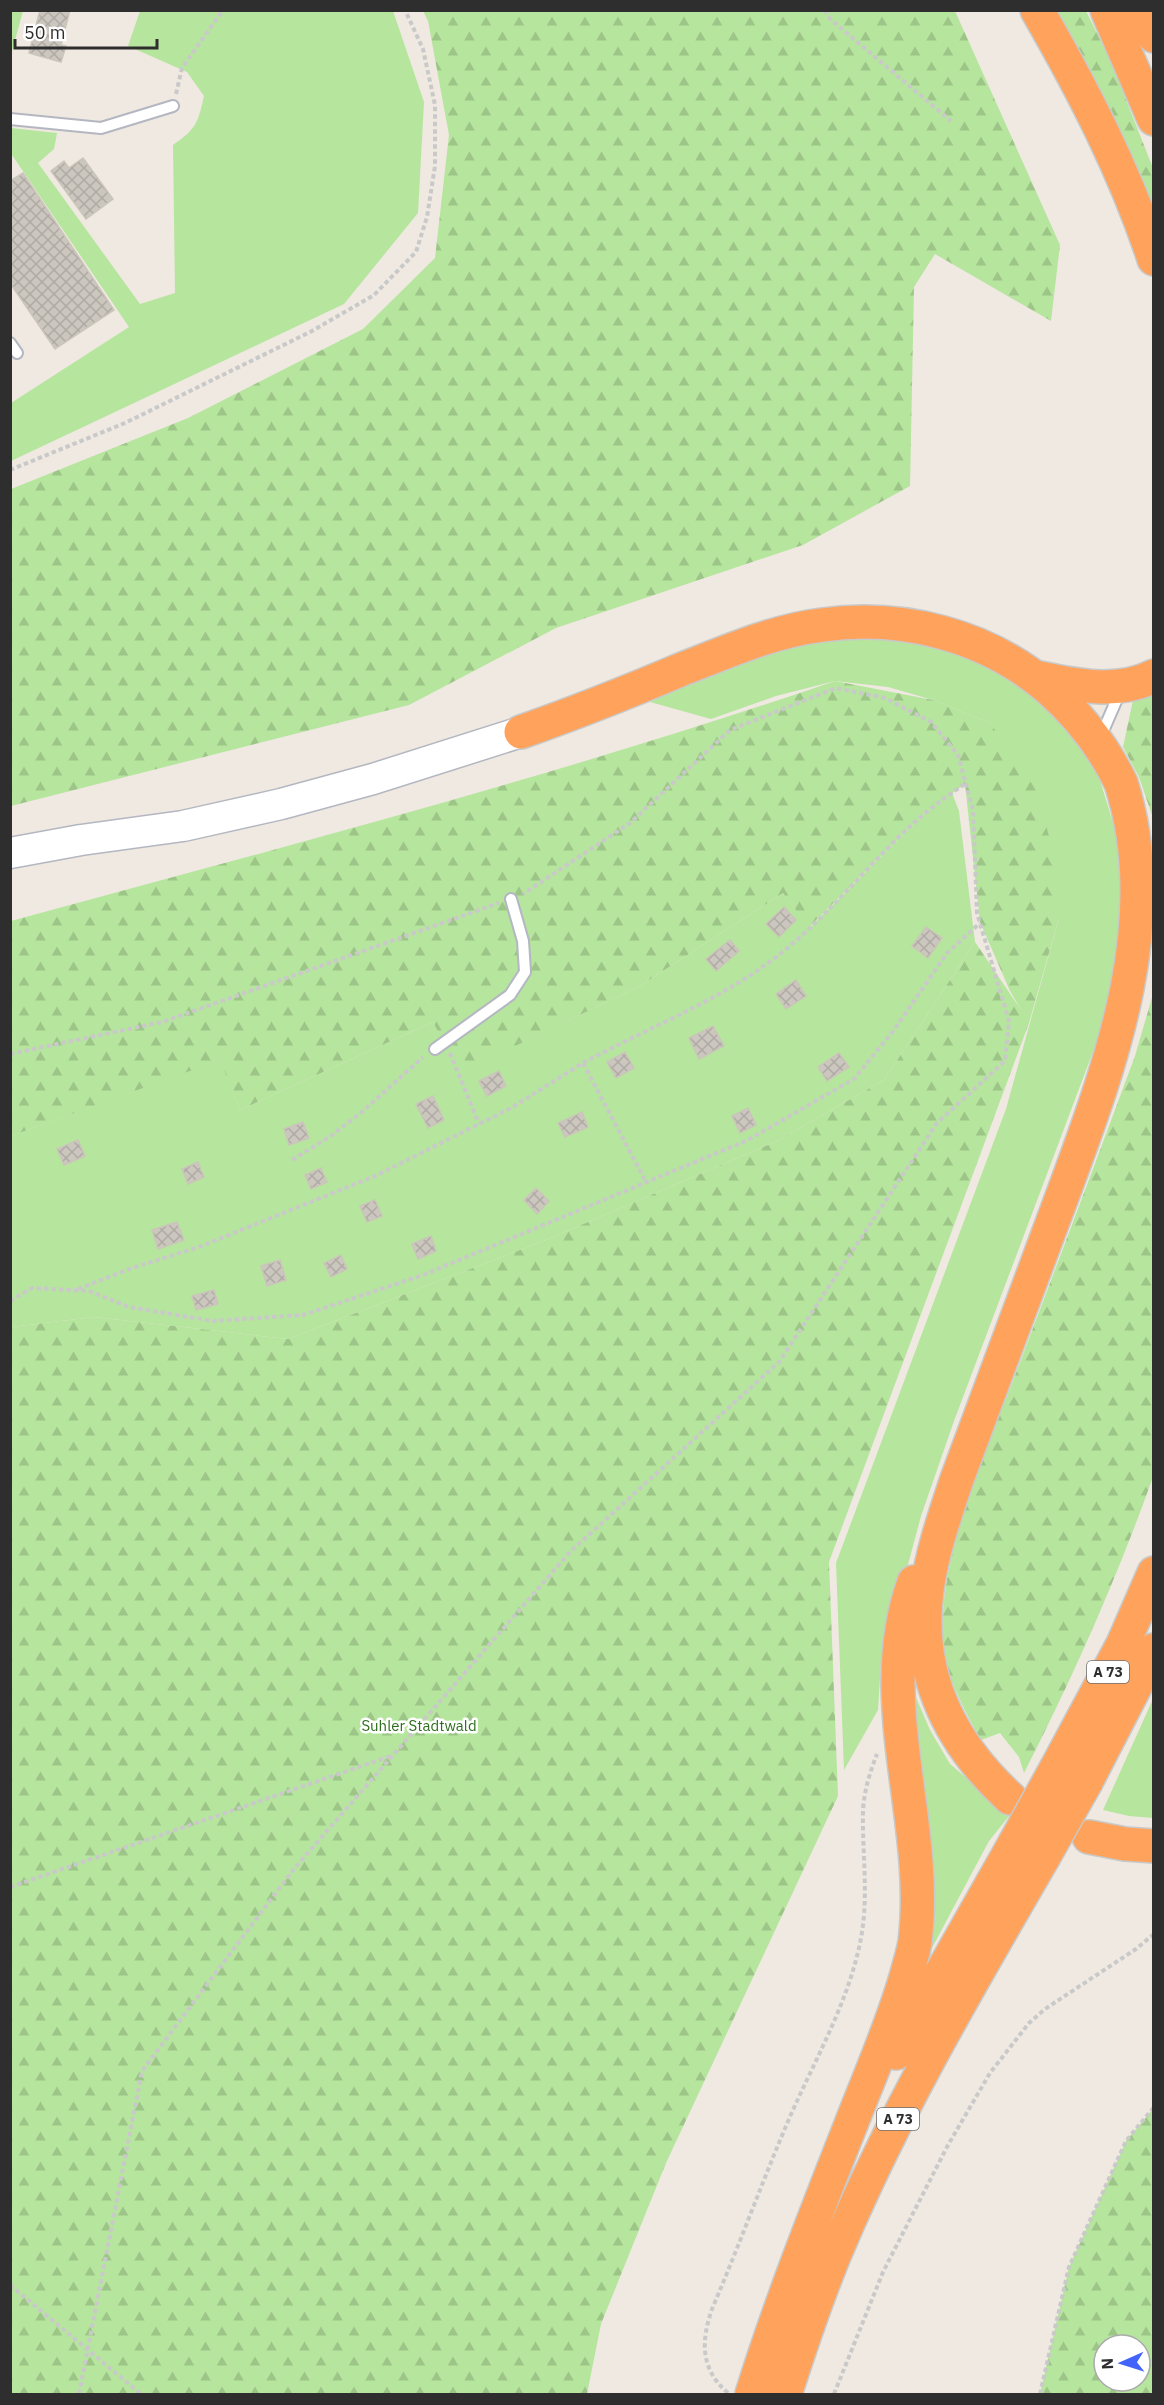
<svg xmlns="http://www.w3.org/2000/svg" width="1164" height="2405" font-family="'IBM Plex Sans',sans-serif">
<defs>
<pattern id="forest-firs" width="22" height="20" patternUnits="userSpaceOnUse" patternTransform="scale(1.5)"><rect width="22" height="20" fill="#b6e59e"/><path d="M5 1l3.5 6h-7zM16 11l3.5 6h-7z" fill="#9dc588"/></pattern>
<pattern id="building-cross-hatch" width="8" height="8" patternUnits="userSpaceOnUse" patternTransform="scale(1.5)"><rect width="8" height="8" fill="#cbc7bf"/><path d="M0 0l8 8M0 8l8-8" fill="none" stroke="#afaba4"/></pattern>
</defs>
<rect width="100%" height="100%" fill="#efe9e1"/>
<path fill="#b6e59e" d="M11 10 23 11 11 55 10 11Z
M140 11H393L424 102 418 213 344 304 11 461V403L129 327 12 155 11 128 57 133 54 149 38 163 140 304 175 293 173 145C196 129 198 123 204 96L187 72 128 46Z
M793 638 912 639 983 663 1030 691 1070 729 1095 764 1117 836 1127 919 1100 1033 954 1421 921 1516 898 1602 882 1647 878 1710 844 1770 836 1563 1006 1109 1059 918 990 723 933 700 888 687 835 681 776 696 711 719 650 702 767 646Z
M952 793 959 811 975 942 884 1080 777 1141 546 1240 288 1339 94 1317 11 1327V1136L220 1059 240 1110 433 1022 460 1072 640 986 783 893 810 927 924 814Z
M907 1652 915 1695 930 1730 950 1764 981 1790 1013 1811 989 1841 925 1961Z
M1153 1699V1818L1129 1816 1103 1810Z"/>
<path fill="url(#forest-firs)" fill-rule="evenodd" d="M423 11H955L1060 245 1051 321 935 254 914 287 910 486 803 545 556 628 409 705 11 806V489L188 418 363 329 435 258 449 135 428 21Z
M1047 11H1086L1111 62 1153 168V231Z
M835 681 933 700 990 723 1036 788 1057 866 1059 918 1029 1023 829 1562 838 1796 666 2163 601 2324 587 2394H11V1327L94 1317 288 1339 546 1240 777 1141 884 1080 975 942 1021 1010 1010 991 980 922 965 784 924 814 809 927 783 893 640 986 459 1073 433 1022 240 1110 220 1060 11 1136V921C287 846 564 774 835 681Z
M1153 695V818L1139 777 1123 747 1133 700Z
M1153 994V1477C1117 1578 1073 1677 1024 1773L1019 1757 1000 1733 981 1740C965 1711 946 1678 943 1643 937 1555 988 1448 1019 1365 1058 1262 1097 1159 1135 1056Z
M1153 2109V2394H1040L1069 2267 1126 2141ZM1104 2345H1140V2381H1104Z"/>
<path fill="url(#building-cross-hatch)" stroke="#cbc5ba" stroke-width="1.5" d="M40 10H70L61 45 66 46 61 62 29 53Z
M83 158 113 199 86 219 51 171 64 161 69 168Z
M23 173 114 310 55 349 10 283V181Z
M784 907 796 920 779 937 766 924Z
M926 927 942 938 928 958 912 946Z
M730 940 739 951 716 971 706 959Z
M796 980 806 996 786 1009 776 994Z
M713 1026 724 1046 699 1059 689 1038Z
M625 1052 634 1068 616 1078 607 1062Z
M839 1053 849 1067 827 1081 818 1067Z
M499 1071 506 1086 487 1096 479 1081Z
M433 1096 444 1120 428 1128 416 1104Z
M748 1108 756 1125 740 1133 732 1116Z
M582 1112 588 1127 565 1137 558 1123Z
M303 1122 309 1138 289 1145 284 1129Z
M78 1140 85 1156 64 1165 57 1149Z
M198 1162 204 1177 188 1184 182 1169Z
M321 1168 327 1182 311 1189 305 1175Z
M536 1188 549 1201 537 1214 524 1200Z
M375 1200 382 1216 367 1222 360 1206Z
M177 1222 184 1240 158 1249 152 1230Z
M431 1236 436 1251 418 1259 412 1244Z
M341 1255 347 1269 331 1277 324 1263Z
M280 1260 286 1280 267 1286 261 1266Z
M214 1290 218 1304 196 1310 192 1296Z"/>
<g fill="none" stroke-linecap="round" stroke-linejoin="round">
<g stroke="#b4b7c1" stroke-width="14">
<path id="service" d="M10 119 101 128 173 106
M10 343 17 353
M1100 738 1120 692
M435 1049 510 995 525 972 523 941 511 899"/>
</g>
<g stroke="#b4b7c1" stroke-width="33">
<path id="secondary" d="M10 853 81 840 183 826 281 804 373 779 521 732"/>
</g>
<g stroke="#c9c9c9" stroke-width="36">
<path id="motorway" d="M1037 10C1083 90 1125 171 1154 259
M1107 10 1154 119
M1142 10 1154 36
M1035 677C1073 685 1117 695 1154 676
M521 732C575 713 628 692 680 670 726 652 773 631 822 625 903 614 986 635 1048 688 1079 715 1103 746 1121 783 1164 917 1113 1059 1066 1186 1030 1283 994 1381 957 1479 945 1515 932 1552 927 1590 916 1674 949 1742 1010 1798
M1057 1767 1123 1644 1154 1573
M1086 1782 1154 1650
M1089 1837 1125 1844 1154 1846
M896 2053 1015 1843
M752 2394C782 2298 820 2203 857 2109 874 2066 893 2022 906 1977 909 1966 913 1954 915 1942 930 1821 871 1701 914 1582
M785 2394C801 2344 818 2293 839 2244 896 2110 970 1984 1043 1858"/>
</g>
<path stroke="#c9c9c9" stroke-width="4" stroke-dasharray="4.5 3" stroke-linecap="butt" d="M825 10 830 19 951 121
M176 94 182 68 223 10
M10 470 125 423 312 331 374 295 416 252 427 217 435 166V105L423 49 405 10
M450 1053 479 1124
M10 1054 162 1022 499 903
M583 1063C651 1026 725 999 785 950 829 914 864 870 905 831 924 813 944 798 966 783
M292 1160 331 1136 363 1111 423 1057
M78 1289 132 1268 199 1247 375 1176 511 1108 583 1063 646 1182
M10 1301 32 1288 89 1291 129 1307 213 1321 303 1315 423 1275 748 1140 854 1079 894 1030 947 953 980 923
M10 1887 391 1756
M10 2285 141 2394
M728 2393C700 2369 701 2341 712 2309 739 2246 762 2182 789 2119 815 2059 849 2002 861 1938 869 1895 862 1853 863 1811 864 1791 870 1772 877 1754
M79 2394 142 2071 293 1870 570 1552 779 1362 937 1123 1005 1061 1009 1021 977 913 973 810 958 755 931 722 885 698 836 688 730 730 630 823 523 894
M834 2394 883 2272 948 2145 990 2073 1029 2023 1045 2009 1136 1949 1154 1934
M1040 2394 1069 2267 1126 2141 1154 2107"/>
<use href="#service" stroke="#fff" stroke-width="10"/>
<use href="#secondary" stroke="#fff" stroke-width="30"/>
<use href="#motorway" stroke="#ffa35c" stroke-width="33"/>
<g stroke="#c9c9c9" stroke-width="36" stroke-linecap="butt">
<path id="motorway-bridge" d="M1015 1843 1057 1767
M1043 1858 1086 1782"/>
</g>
<use href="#motorway-bridge" stroke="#ffa35c" stroke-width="33"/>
</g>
<g text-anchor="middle" stroke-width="5" stroke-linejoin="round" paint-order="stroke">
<g fill="#fff" stroke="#6d6d6d" stroke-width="1.5">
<rect x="1087" y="1661" width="42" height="22" rx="4.5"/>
<rect x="877" y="2108" width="42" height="22" rx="4.5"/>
</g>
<g font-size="14" font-weight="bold" fill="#2e2e2e">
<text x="1108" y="1677">A 73</text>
<text x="898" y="2124">A 73</text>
</g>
<g font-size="15" fill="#2c6e1b" stroke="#fff">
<text x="419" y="1731">Suhler Stadtwald</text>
</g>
</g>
<rect width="1164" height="2405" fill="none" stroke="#2e2e2e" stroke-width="24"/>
<g transform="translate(1122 2363) rotate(267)"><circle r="28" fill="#ffffff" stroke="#ababab" stroke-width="1.5"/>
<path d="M0-4.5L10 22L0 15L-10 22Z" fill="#4264fb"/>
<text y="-9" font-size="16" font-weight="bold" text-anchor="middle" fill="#2e2e2e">N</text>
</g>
<path d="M15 39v9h142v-9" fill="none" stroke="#2e2e2e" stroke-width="3"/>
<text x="24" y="39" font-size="18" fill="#2e2e2e" stroke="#ffffff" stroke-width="4.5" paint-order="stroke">50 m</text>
</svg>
